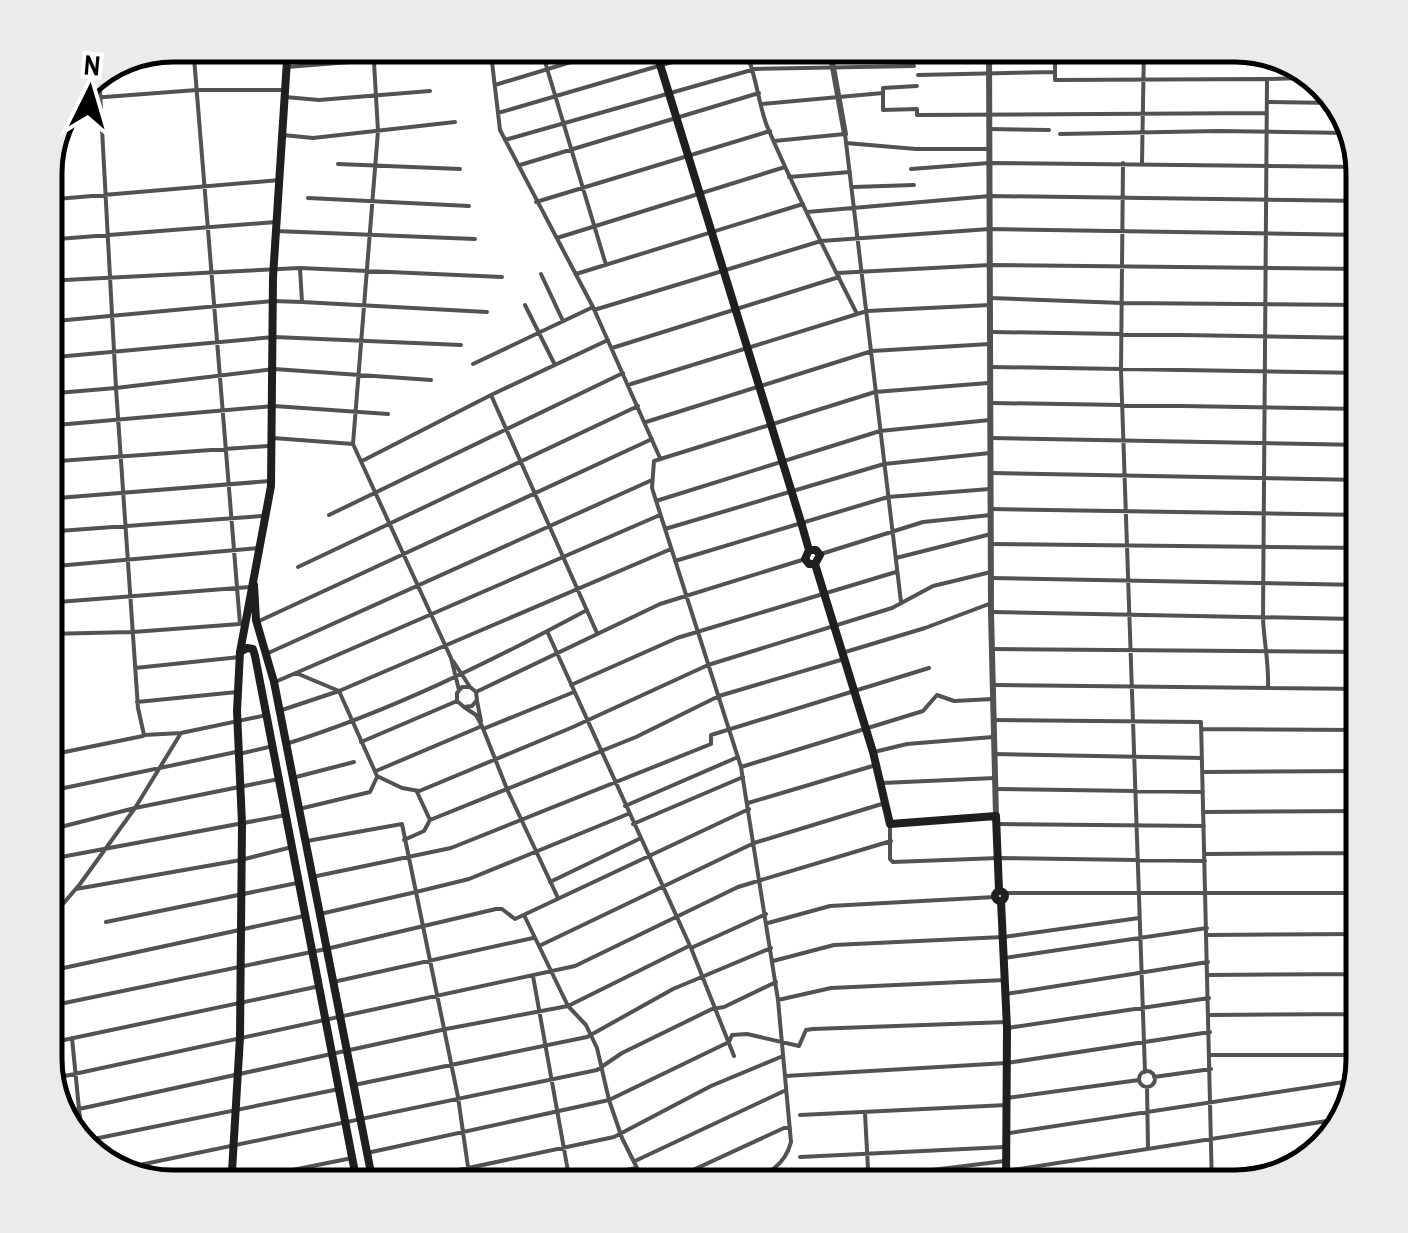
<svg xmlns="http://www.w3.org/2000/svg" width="1408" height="1233" font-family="'Archivo Narrow',sans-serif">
<rect width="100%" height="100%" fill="#fff"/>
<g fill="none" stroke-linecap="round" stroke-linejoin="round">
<path stroke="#525252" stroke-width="4" d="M193 45 240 624 243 623
M373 45 378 131 353 444 451 658 459 690
M490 45 500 130 593 307 660 458
M540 45 606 265
M743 45C756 71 757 99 767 126 794 190 826 252 857 314
M287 67 425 56
M1055 72V61L1267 58
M99 73 116 388 274 369 431 380
M918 75 1055 72V80L1266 79
M495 85 627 45
M883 93V88L917 86
M285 97 319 100 430 91
M78 99 197 90H283
M1268 102 1334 103
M761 104 883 93V110L917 109V115L1267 113
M498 113 730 45
M989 129 1049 130
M1060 134 1218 131 1346 133
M283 135 313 138 455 122
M505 140 755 69 914 66
M774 141 845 134 901 602
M846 143 916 149H989
M1123 163 1121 371 1145 1072
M1142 163 1144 45
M338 164 460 169
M520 165 759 93
M911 169 989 163 1361 167
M789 177 850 172
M853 187 914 185
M308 198 469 206
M45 200 280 180
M536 202 770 131
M807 212 990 196 1363 201
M276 231 475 239
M557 238 785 167
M45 240 276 222
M300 268 502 277
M837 273 990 265 1363 269
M541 274 563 321
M576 274 803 204
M990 298 1122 303 1363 305
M302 302 487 312
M525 305 555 365
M594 310 821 241 990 229 1363 235
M45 322 273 301 302 302 300 268 45 281
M993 332 1363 338
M612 348 839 277
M45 358 274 337 461 345
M473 364 593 307
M993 367 1363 373
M631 384 867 311 990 305
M45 394 116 388 138 708 144 735 181 733 267 715
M491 395 597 633
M993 403 1363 409
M646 422 872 351 990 344
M45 426 274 406 388 414
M273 438 353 444
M990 438 1363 445
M362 461 491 395 608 340
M45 462 268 446
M993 473 1363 480
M45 499 270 481
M656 501 880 431 990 420
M991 509 1363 515
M329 515 623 373
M665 529 884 464 990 453
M45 532 262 516
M991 544 1363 548
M821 554 923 522 991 515
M896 558 991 534
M675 561 888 497 990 489
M45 567 259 548
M298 567 638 406
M991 578 1363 585
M1358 585 1362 1069
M45 603 250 587
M991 612 1356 619
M257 622 652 439
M547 631 691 948 734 1056
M45 634 133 632 240 624
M992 649 1363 652
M842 653 925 628 989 604
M266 654 652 480
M453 661 470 687
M135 668 240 657
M296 673 339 691 377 776 402 788 419 791
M275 682 660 515
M571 685 677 638 896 572
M994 685 1363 689
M1268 688C1269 662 1264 643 1263 618L1267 79 1304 78V74
M457 701V693L462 687H470L476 692 660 604 802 560
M477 701 481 721
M137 702 237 692
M464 707 476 715 482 726 507 789 558 898
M279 711 339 691 671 549
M45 720 51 754
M993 720 1201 722 1212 1188
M483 729 574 692
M1201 729 1363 730
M361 742 457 701 464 707 472 706 477 700 476 692
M286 744C391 711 490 662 587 610
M874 752 907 744 993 737
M239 754 273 746
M994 754 1202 758
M45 756 143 736
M741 767 923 711 937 695 954 701 993 699
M376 771 482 726
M1203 772 1363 771
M296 777 354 762
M882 783 995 778
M995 789 1203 792
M45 792 236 752
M748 803 876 765
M625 806 738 757
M299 809 370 792 377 777
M1204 812 1363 811
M430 820 636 737 719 696 844 659
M633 824 743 777
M997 824 1204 826
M890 825V859L893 862 999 858 1205 861
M45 831 135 808 279 779
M404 840 424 831 430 820 417 792 573 727 708 665 892 608 933 586 991 572
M307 841 402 824 416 892 320 914
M1205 854 1360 853
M45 860 286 815
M312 877 451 848 711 744V735L929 668
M550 882 639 839
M76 889 241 860 292 847
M1005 893H1360
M524 915 568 1006 586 1025 597 1048 609 1100 622 1138 647 1188
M106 922 297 883
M768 923 830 906 995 897
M45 925 80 884 135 808 181 733
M1207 935 1363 934
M539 946 754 843 885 803
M691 948 766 914
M1004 958 1207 928
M773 961 834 945 1003 937 1139 918
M45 972 304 916
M1208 975 1363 974
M533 976 571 1188
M333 982 533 938
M1006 994 1208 962
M778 1000 741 767 652 488 654 461 875 392 988 383
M45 1007 326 949 496 909H502L515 919 749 809
M1210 1015 1360 1014
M1007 1028 1209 998
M72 1038 79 1109 446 1029 568 1006 689 946
M45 1044 320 986
M1211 1055H1361
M1139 1079a8 8 0 1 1 16 0a8 8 0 1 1-16 0Z
M785 1076 1007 1063 1210 1032
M1154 1077 1211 1069
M51 1079 575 966 738 887 891 841
M354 1085 587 1037 673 989 771 948
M1147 1087 1148 1147
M1007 1098 1139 1080
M65 1112 79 1109 84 1151
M865 1113 869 1188
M800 1115 1007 1105
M1010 1133 1357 1080
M79 1142 339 1089
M367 1153 609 1100 729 1042 732 1035 747 1034 799 1046 806 1030 813 1029 1007 1022
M800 1157 1005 1147
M635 1161 784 1091
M125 1168 597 1070 622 1053 712 1009 724 1007 776 982
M774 1170 782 1188
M1006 1171 1340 1119
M204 1188 352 1158
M374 1188 614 1137 711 1086 783 1056
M471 1188 458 1097 416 892 469 879 628 814
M543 1188 636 1168
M654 1188 784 1128H790
M737 1188C760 1177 784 1170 791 1142L778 1000 831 988 1005 980
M786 1188 1005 1161
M1133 1188 1304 1159"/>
<path stroke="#525252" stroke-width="6" d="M829 45 845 134
M989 45 991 612 996 816"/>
<path stroke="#1f1f1f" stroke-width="8" d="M654 45 801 522 809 550 805 559 809 564H815
M809 550H816L820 555 815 564 873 752 890 824 996 816 999 890
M254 585 256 620 274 682 374 1188
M240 652 247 648 253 649 255 656 358 1188
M995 896a5 5 0 1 1 10 0a5 5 0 1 1-10 0Z
M1001 901 1007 1028 1006 1188
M231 1188 240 1037 242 824 237 711 240 652 271 486 273 277 288 45"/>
</g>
<path d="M0 0H1408V1233H0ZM173 62H1235A111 111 0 0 1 1346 173V1059A111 111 0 0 1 1235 1170H173A111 111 0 0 1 62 1059V173A111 111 0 0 1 173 62Z" fill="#ebebeb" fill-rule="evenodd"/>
<path fill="none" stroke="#000" stroke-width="5" d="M173 62H1235A111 111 0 0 1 1346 173V1059A111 111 0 0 1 1235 1170H173A111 111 0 0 1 62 1059V173A111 111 0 0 1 173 62Z"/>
<g transform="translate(90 90) rotate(5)" stroke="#ffffff" stroke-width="8" paint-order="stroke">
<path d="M0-8L18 38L0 25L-18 38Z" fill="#000000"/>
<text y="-15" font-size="28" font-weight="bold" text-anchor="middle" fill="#000000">N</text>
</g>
</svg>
